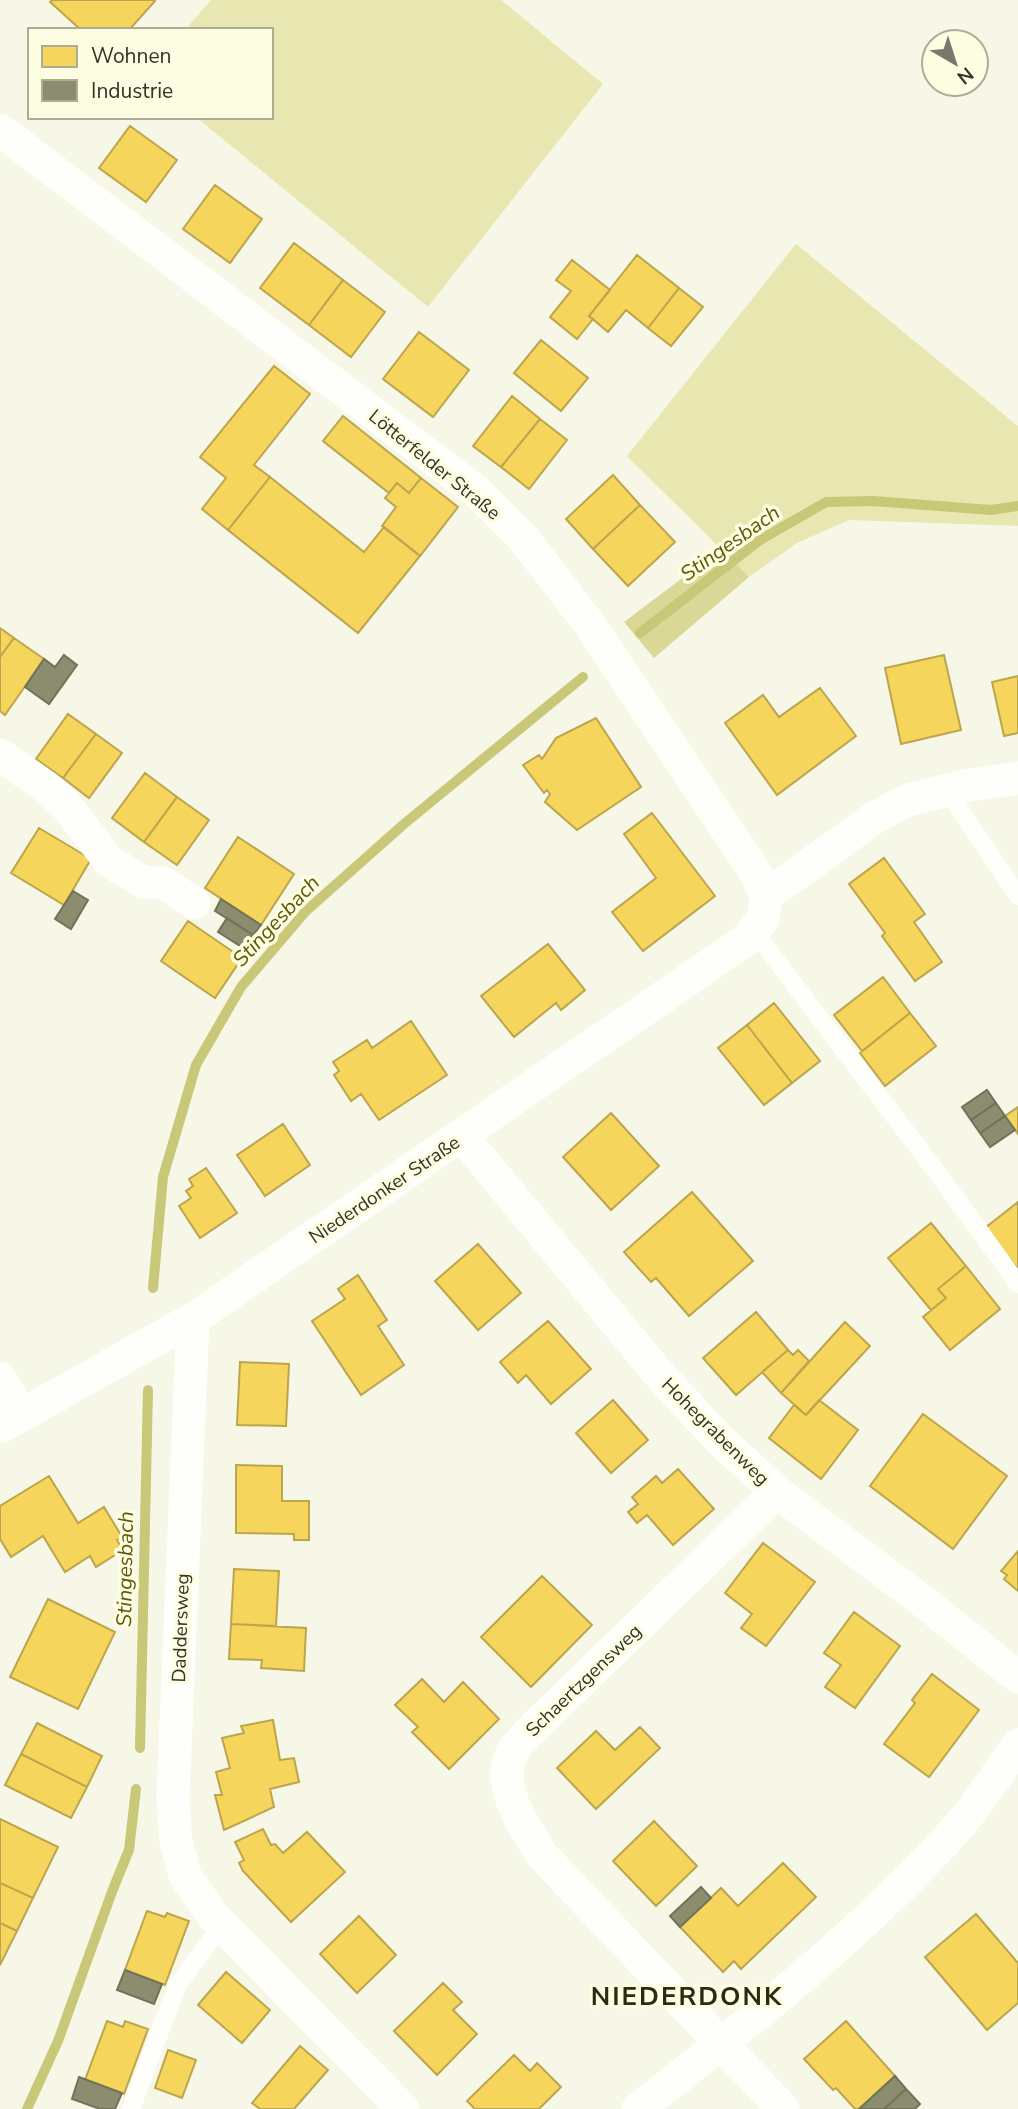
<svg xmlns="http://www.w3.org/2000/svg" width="1018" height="2109" font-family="'Nunito Sans',sans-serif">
<rect width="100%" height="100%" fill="#f7f7e7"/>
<path fill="#e8e7b1" d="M211 0H501L603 84 428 307 196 117H271V30H185Z
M796 244 1018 426V526L849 520 797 543 749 577 627 456Z"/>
<path fill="#d9d897" d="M721 549 749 577 654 658 624 622Z"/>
<path fill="#f6d55c" stroke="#bca54d" stroke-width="2" d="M52 0H153L155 1 129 30H81L50 2Z
M130 126 177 160 146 202 99 168Z
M215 185 262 219 230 263 183 229Z
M294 243 343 280 309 325 260 288Z
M637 255 679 288 648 328 626 310 608 332 589 316Z
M572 260 610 290 589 316 593 319 577 339 550 317 571 291 556 280Z
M343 280 385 312 351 357 309 325Z
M679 288 703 307 671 346 648 328Z
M419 332 469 370 433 417 383 379Z
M541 340 588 378 561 411 514 373Z
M274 366 310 394 254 465 270 477 228 530 202 509 226 478 200 457Z
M512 396 540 419 501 467 473 446Z
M343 416 421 478 409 493 397 483 389 493 323 441Z
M540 419 567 440 529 489 501 467Z
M613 475 640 505 593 549 566 519Z
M270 477 364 552 384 527 420 556 358 633 228 530Z
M421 478 458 507 420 556 382 526 396 507 385 498 397 483 409 493Z
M640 505 675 542 628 586 593 549Z
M0 628 14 638 0 657Z
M14 638 44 659 5 715 0 711V657Z
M944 655 961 730 901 744 885 668Z
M1018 676V733L1004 736 992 682Z
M820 688 856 736 777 795 725 723 763 695 779 717Z
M68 714 96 734 63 778 36 759Z
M596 718 641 787 577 830 545 802 550 794 547 790 544 793 523 765 539 755 542 759 556 738Z
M96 734 122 753 89 798 63 778Z
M145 773 177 797 144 842 112 818Z
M177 797 209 820 177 865 144 842Z
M652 813 715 896 643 951 612 912 656 878 624 834Z
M39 828 91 859 64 905 11 873Z
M238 837 294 874 261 925 205 888Z
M884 858 925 914 914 922 942 962 915 981 882 936 885 933 849 884Z
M188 921 242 958 215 998 161 961Z
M548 944 585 990 561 1010 556 1003 514 1037 481 996Z
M883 977 910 1013 862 1051 834 1015Z
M774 1003 820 1061 792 1083 747 1025Z
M910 1013 936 1046 885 1086 860 1053Z
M411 1021 447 1075 379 1120 361 1094 351 1101 334 1075 339 1071 333 1062 367 1040 372 1048Z
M747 1025 792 1083 764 1105 718 1048Z
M1018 1107V1134L1005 1116Z
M611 1113 659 1166 611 1210 563 1157Z
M283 1124 310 1165 265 1196 237 1155Z
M206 1168 237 1213 200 1238 179 1206 191 1198 186 1191 193 1186 189 1179Z
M692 1192 753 1261 689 1316 656 1278 651 1282 624 1252Z
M1018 1202V1269L985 1228Z
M931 1223 966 1266 938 1289 946 1298 931 1310 888 1258Z
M478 1244 521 1293 478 1330 435 1281Z
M966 1266 1000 1309 950 1350 923 1317 946 1298 938 1289Z
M358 1275 387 1320 378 1326 404 1365 361 1395 312 1321 345 1299 338 1289Z
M756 1312 788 1350 736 1395 703 1358Z
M548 1321 591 1369 551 1404 526 1375 518 1383 500 1362Z
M845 1322 870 1346 806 1415 781 1393Z
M788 1350 793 1355 798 1350 809 1361 781 1393 762 1372Z
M240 1362 289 1364 286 1426 237 1425Z
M613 1400 648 1440 611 1473 576 1433Z
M819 1400 858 1430 821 1479 769 1438 794 1405 806 1415Z
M923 1414 1007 1476 953 1549 870 1486Z
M236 1465 282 1466V1501H309V1540H294V1534L236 1533Z
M678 1469 714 1509 673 1545 647 1515 637 1523 628 1512 638 1504 632 1497 656 1476 662 1483Z
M49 1476 78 1523 104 1507 122 1537 117 1540 123 1550 96 1567 90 1556 65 1572 43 1536 11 1557 0 1539V1506Z
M763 1543 815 1582 766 1646 741 1628 752 1614 725 1593Z
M1018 1551V1591L1004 1579 1007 1575 1001 1571Z
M234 1569 279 1571 276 1626 231 1624Z
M542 1576 592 1625 531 1687 481 1637Z
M48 1599 115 1632 78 1709 10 1677Z
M854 1612 900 1646 855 1708 825 1687 841 1665 824 1653Z
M231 1624 306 1628 304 1671 261 1668 262 1660 229 1659Z
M932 1674 979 1710 929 1777 884 1744 915 1703 912 1700Z
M422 1679 444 1702 463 1682 499 1719 449 1769 412 1732 418 1727 395 1705Z
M273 1720 280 1760 294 1758 299 1782 270 1789 274 1807 224 1830 215 1795H222L216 1772 230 1768 222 1738 244 1733 241 1726Z
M37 1723 102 1756 87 1787 21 1754Z
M640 1727 660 1748 596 1809 557 1768 596 1731 615 1750Z
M21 1754 87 1787 71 1818 5 1785Z
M0 1819 58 1847 33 1898 0 1883Z
M654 1821 697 1866 656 1906 613 1861Z
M263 1829 271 1845 275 1844 283 1853 307 1832 345 1872 291 1922 243 1871 239 1863 244 1860 235 1842Z
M783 1863 816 1897 741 1969 734 1961 723 1972 680 1927 721 1888 738 1906Z
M0 1883 33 1898 17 1931 0 1923Z
M147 1911 165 1917 167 1913 189 1921 165 1985 125 1970Z
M976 1914 1018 1963V2003L987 2030 925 1957Z
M359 1916 396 1955 357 1993 320 1954Z
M0 1923 17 1931 0 1965Z
M226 1972 270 2010 242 2043 198 2005Z
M443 1983 462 2002 453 2010 477 2034 437 2075 394 2031Z
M107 2021 123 2027 125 2021 148 2029 124 2094 85 2080Z
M846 2021 895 2076 859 2109H855L836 2088 833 2090 804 2059Z
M300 2046 328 2070 294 2109H260L252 2103Z
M168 2050 196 2060 182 2098 155 2088Z
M514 2055 530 2071 537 2063 561 2087 539 2109H475L467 2101Z"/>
<path fill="#8c8c6e" stroke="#727259" stroke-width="2" d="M64 655 77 665 49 704 25 687 44 659 55 667Z
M73 891 88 900 71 929 55 919Z
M221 899 261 925 253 935 215 911Z
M227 918 253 935 245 949 218 932Z
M987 1090 996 1103 971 1120 962 1107Z
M996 1103 1005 1116 980 1133 971 1120Z
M1005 1116 1015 1130 990 1147 980 1133Z
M701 1887 711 1898 680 1927 670 1916Z
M125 1970 162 1984 154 2004 117 1990Z
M895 2076 906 2089 884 2109H859Z
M79 2077 122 2093 115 2109H100L72 2099Z
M906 2089 920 2104 915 2109H884Z"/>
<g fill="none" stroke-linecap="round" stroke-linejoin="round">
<path stroke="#c9c778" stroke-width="10" d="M640 633 760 540 826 502 873 501 991 510 1018 506
M153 1288 163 1177 196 1065 241 987 306 911 404 824 583 677
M140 1748 148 1390
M27 2109 58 2041 113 1889 129 1850 136 1789"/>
<path stroke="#fefefb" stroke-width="18" d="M948 792 1018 896
M754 931 944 1182 1018 1284
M131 2109 177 1986 222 1925"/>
<path stroke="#fefefb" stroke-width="33" d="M0 130 476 491 524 539 590 625 756 873 766 896
M0 755 46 787 65 804 110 862 143 882 163 883 194 903
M462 1136 663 1379 721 1441 777 1492 924 1602 1018 1677
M193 1319 173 1798 176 1842 185 1876 215 1918 403 2109
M0 1378 21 1415
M0 1427 193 1319 746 940 763 919 766 896 874 818 908 800 964 786 1018 778
M777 1492 528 1733C523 1739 514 1747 511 1755 496 1788 525 1826 541 1854L783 2109
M638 2109C750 2022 863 1933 958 1827 980 1802 998 1772 1018 1745"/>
</g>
<g text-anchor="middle" stroke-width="7" stroke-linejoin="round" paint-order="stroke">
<g font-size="19" fill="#343429" stroke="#fdfde1">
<text transform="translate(435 464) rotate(39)" y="7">Lötterfelder Straße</text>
<text transform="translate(384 1189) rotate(-34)" y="7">Niederdonker Straße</text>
<text transform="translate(716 1431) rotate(45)" y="7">Hohegrabenweg</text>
<text transform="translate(180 1628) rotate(-88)" y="7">Daddersweg</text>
<text transform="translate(583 1680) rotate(-44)" y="7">Schaertzgensweg</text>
</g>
<g font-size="21" font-style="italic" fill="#5d5a09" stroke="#fdfde1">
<text transform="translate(730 543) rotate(-35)" y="7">Stingesbach</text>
<text transform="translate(276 921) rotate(-47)" y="7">Stingesbach</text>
<text transform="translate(125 1569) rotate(-89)" y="7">Stingesbach</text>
</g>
<g font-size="26" font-weight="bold" letter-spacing="2" fill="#2b2b14" stroke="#fdfde1">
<text x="687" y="2005">NIEDERDONK</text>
</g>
</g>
<rect x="28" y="28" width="245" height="91" fill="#fdfde1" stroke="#adad97" stroke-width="2"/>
<rect x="42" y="46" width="35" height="21" fill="#f6d55c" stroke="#adad97" stroke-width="2"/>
<text x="91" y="63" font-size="21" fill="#343429">Wohnen</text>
<rect x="42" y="80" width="35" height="21" fill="#8c8c6e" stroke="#adad97" stroke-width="2"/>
<text x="91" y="98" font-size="21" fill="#343429">Industrie</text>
<g transform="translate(955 63) rotate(141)"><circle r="33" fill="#fdfde1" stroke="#adad97" stroke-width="2"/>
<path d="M0-5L12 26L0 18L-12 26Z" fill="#78786c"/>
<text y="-10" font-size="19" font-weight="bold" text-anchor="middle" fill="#343429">N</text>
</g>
</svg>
